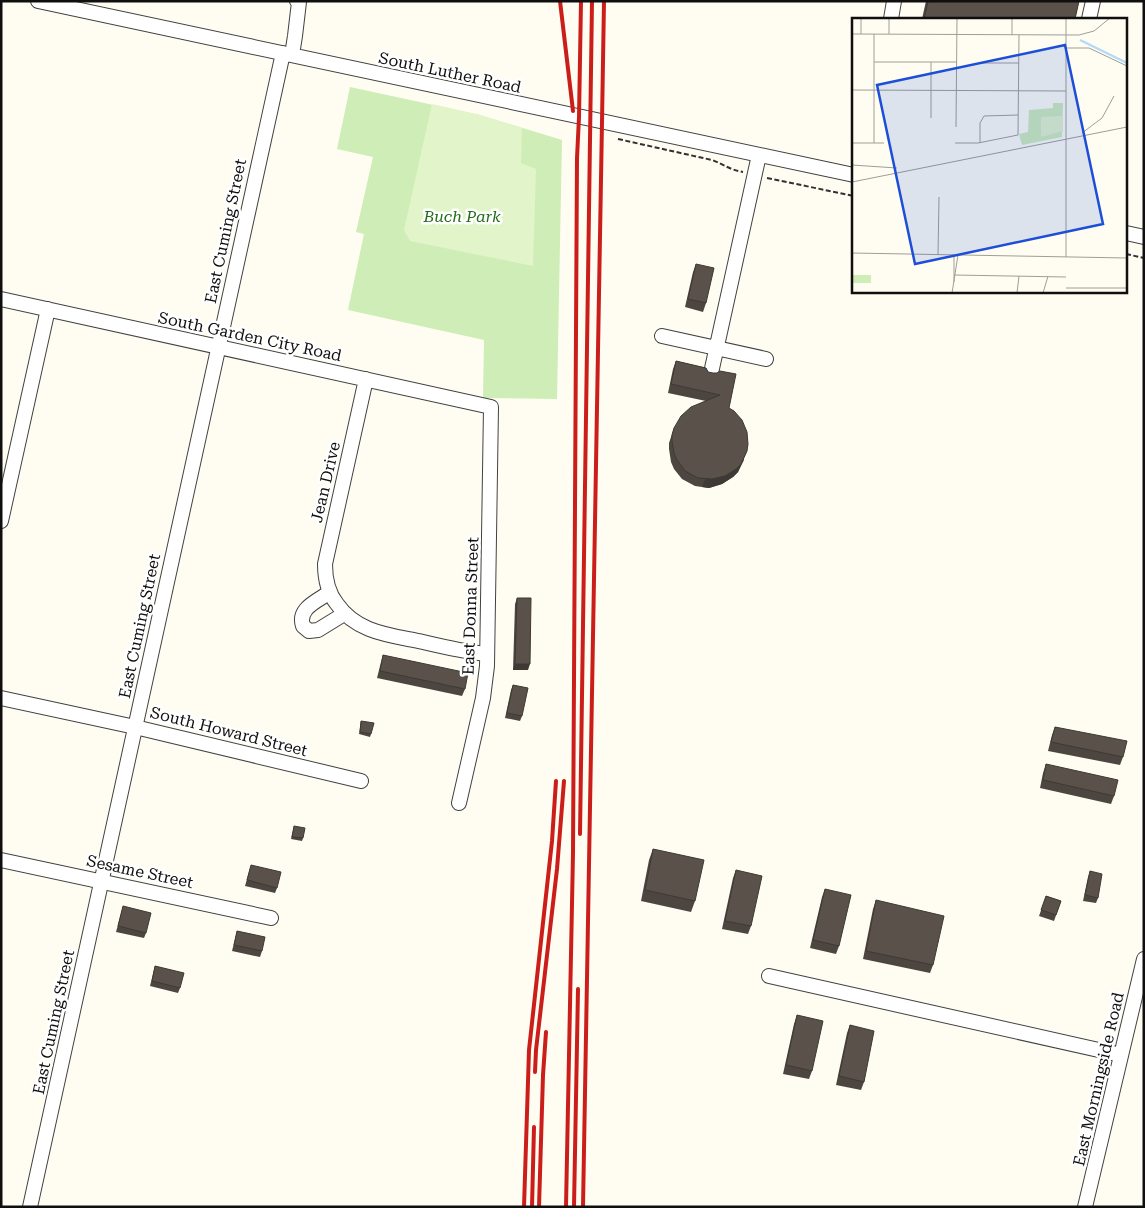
<svg xmlns="http://www.w3.org/2000/svg" width="1145" height="1208" font-family="'Roboto Serif',serif">
<rect width="100%" height="100%" fill="#fffdf1"/>
<path fill="#cfedb7" d="M350 87 480 115 562 140 557 399 483 398 484 340 348 310 364 234 356 232 373 157 337 149Z"/>
<path fill="#e2f4c9" d="M432 104 480 115 522 128 521 163 536 169 533 266 410 241 404 230Z"/>
<g fill="none" stroke-linecap="round" stroke-linejoin="round">
<g stroke="#424242" stroke-width="16">
<path id="minor" d="M38 1 854 175
M891 19 894 1
M1089 19 1093 1
M292 55 295 36 299 2 297 1
M1126 233 1144 237
M1 299 491 407 487 666 483 698 459 803
M662 336 766 359
M711 373 759 155
M366 379 325 564C325 579 328 593 337 604 357 633 390 635 423 642 444 647 465 652 487 654
M1 521 48 309
M330 592C318 601 297 608 303 626L309 631 318 630 344 614
M1 698 135 727 361 781
M1 860 271 918
M769 976 1121 1055
M30 1207 283 53
M1085 1207 1144 959"/>
</g>
<path stroke="#313131" stroke-width="2" stroke-dasharray="5 2.5" stroke-linecap="butt" d="M618 139 712 160C723 164 730 170 743 172
M767 178 854 196
M1126 254 1144 258"/>
<use href="#minor" stroke="#fff" stroke-width="14"/>
<path stroke="#cb1e1b" stroke-width="4" d="M560 1 573 111
M580 834 592 1
M535 1072 536 1050 557 869 564 781
M524 1207 529 1050 552 841 556 781
M532 1207 534 1127
M539 1207 543 1075 546 1032
M566 1207 573 853 577 158 579 117 581 1
M574 1207 578 989
M583 1207 602 122 604 1"/>
</g>
<path fill="#4d4640" d="M926 1H1079L1075 19H922Z
M696 264 706 303 703 312 685 307 693 272Z
M676 361 706 368 729 408 744 460 738 472 733 477 722 484 709 488 695 486 682 479 674 469 671 462 669 449V443L674 428 706 401 668 393 673 369Z
M517 598 528 670H513L515 604Z
M383 655 465 689 462 696 377 678 381 662Z
M513 685 522 716 520 721 505 718 511 690Z
M361 721 371 734 370 737 359 734Z
M1055 727 1123 757 1120 765 1048 751 1052 735Z
M1046 764 1114 796 1111 804 1040 788 1043 773Z
M294 826 303 838 302 841 291 839Z
M653 849 695 901 691 912 641 901 649 860Z
M251 865 277 888 275 893 245 886Z
M736 870 751 926 748 934 722 929 733 878Z
M1090 871 1098 898 1096 903 1083 901 1088 877Z
M825 889 839 946 836 954 810 948 822 897Z
M1046 896 1061 901 1054 921 1039 916Z
M876 900 933 965 930 973 863 959 873 909Z
M123 906 146 933 144 938 116 932Z
M237 931 262 951 260 957 232 951Z
M155 966 180 988 178 993 150 986Z
M797 1015 812 1071 809 1079 783 1074 794 1024Z
M850 1025 864 1082 861 1090 836 1085 847 1033Z"/>
<path fill="#3e3934" d="M747 451 738 472 733 477 722 484 709 488 702 487 705 479Z
M515 664H530L528 670H513Z"/>
<path fill="#59514a" stroke="#3e3934" d="M928 1H1079L1075 19H924Z
M696 264 714 268 706 303 688 299Z
M676 361 706 368 708 372 713 373H717L720 371 736 374 729 408 734 411 742 420 747 432 748 444 747 451 741 464 736 469 725 476 712 479 698 478 685 471 677 460 674 453 672 441V435L674 428 681 416 691 407 720 395 671 384Z
M517 598H531L530 664H515Z
M383 655 468 673 465 689 380 671Z
M513 685 528 688 522 716 507 713Z
M361 721 374 723 371 734 360 732Z
M1055 727 1127 741 1123 757 1051 742Z
M1046 764 1118 780 1114 796 1043 780Z
M294 826 305 828 303 838 292 837Z
M653 849 704 860 695 901 645 890Z
M251 865 281 872 277 888 247 880Z
M736 870 762 876 751 926 725 921Z
M1090 871 1102 874 1098 898 1085 895Z
M825 889 851 895 839 946 813 940Z
M1046 896 1061 901 1056 915 1041 910Z
M876 900 944 916 933 965 866 951Z
M123 906 151 913 146 933 118 926Z
M237 931 265 937 262 951 234 945Z
M155 966 184 973 180 988 152 981Z
M797 1015 823 1021 812 1071 786 1065Z
M850 1025 874 1031 864 1082 839 1076Z"/>
<g text-anchor="middle" stroke-width="5" stroke-linejoin="round" paint-order="stroke">
<g font-size="16" fill="#0f0f0f" stroke="#fff">
<text transform="translate(450 72) rotate(12)" y="6">South Luther Road</text>
<text transform="translate(225 231) rotate(-78)" y="6">East Cuming Street</text>
<text transform="translate(250 336) rotate(12)" y="6">South Garden City Road</text>
<text transform="translate(325 482) rotate(-77)" y="6">Jean Drive</text>
<text transform="translate(470 606) rotate(-88)" y="6">East Donna Street</text>
<text transform="translate(139 626) rotate(-78)" y="6">East Cuming Street</text>
<text transform="translate(229 731) rotate(14)" y="6">South Howard Street</text>
<text transform="translate(140 871) rotate(12)" y="6">Sesame Street</text>
<text transform="translate(53 1022) rotate(-78)" y="6">East Cuming Street</text>
<text transform="translate(1098 1079) rotate(-77)" y="6">East Morningside Road</text>
</g>
<g font-size="16" font-style="italic" fill="#256d19" stroke="#fff">
<text x="462" y="222">Buch Park</text>
</g>
</g>
<g transform="translate(852 18)">
<rect width="275" height="275" fill="#fffdf1"/>
<path d="M201 85H211L210 119 170 127 167 116 176 114 177 92 201 90ZM0 257H19V265H0Z" fill="#cfedb7"/>
<path d="M211 98V113L189 119V99Z" fill="#e2f4c9"/>
<path fill="none" stroke="#b1dafb" stroke-width="2.5" d="M228 22 275 45"/>
<path fill="none" stroke="#9f9e97" stroke-width="1" d="M9 0V16M0 16 227 17 242 13 258 0M37 16V0M160 17V0M214 30H237L275 48M22 44H105M128 45H167M0 72 214 73M79 100V44M104 109 105 0M230 115 250 100 262 78M0 125H32M22 125V16M103 125H126L166 117 167 17M128 125V105L132 98 166 97M0 147 45 150M0 164 275 109M0 235 275 240M86 237 87 179M214 239V0M102 257 214 259M102 264V237M214 270H275M100 275 106 237M165 275 167 258M191 275 196 258"/>
<path fill="#1d4ed8" fill-opacity="0.15" stroke="#1d4ed8" stroke-width="2.5" d="M213 27 251 206 63 246 25 67Z"/>
<rect width="275" height="275" fill="none" stroke="#0f0f0f" stroke-width="2.5"/>
</g>
<rect width="1145" height="1208" fill="none" stroke="#0f0f0f" stroke-width="5"/>
</svg>
